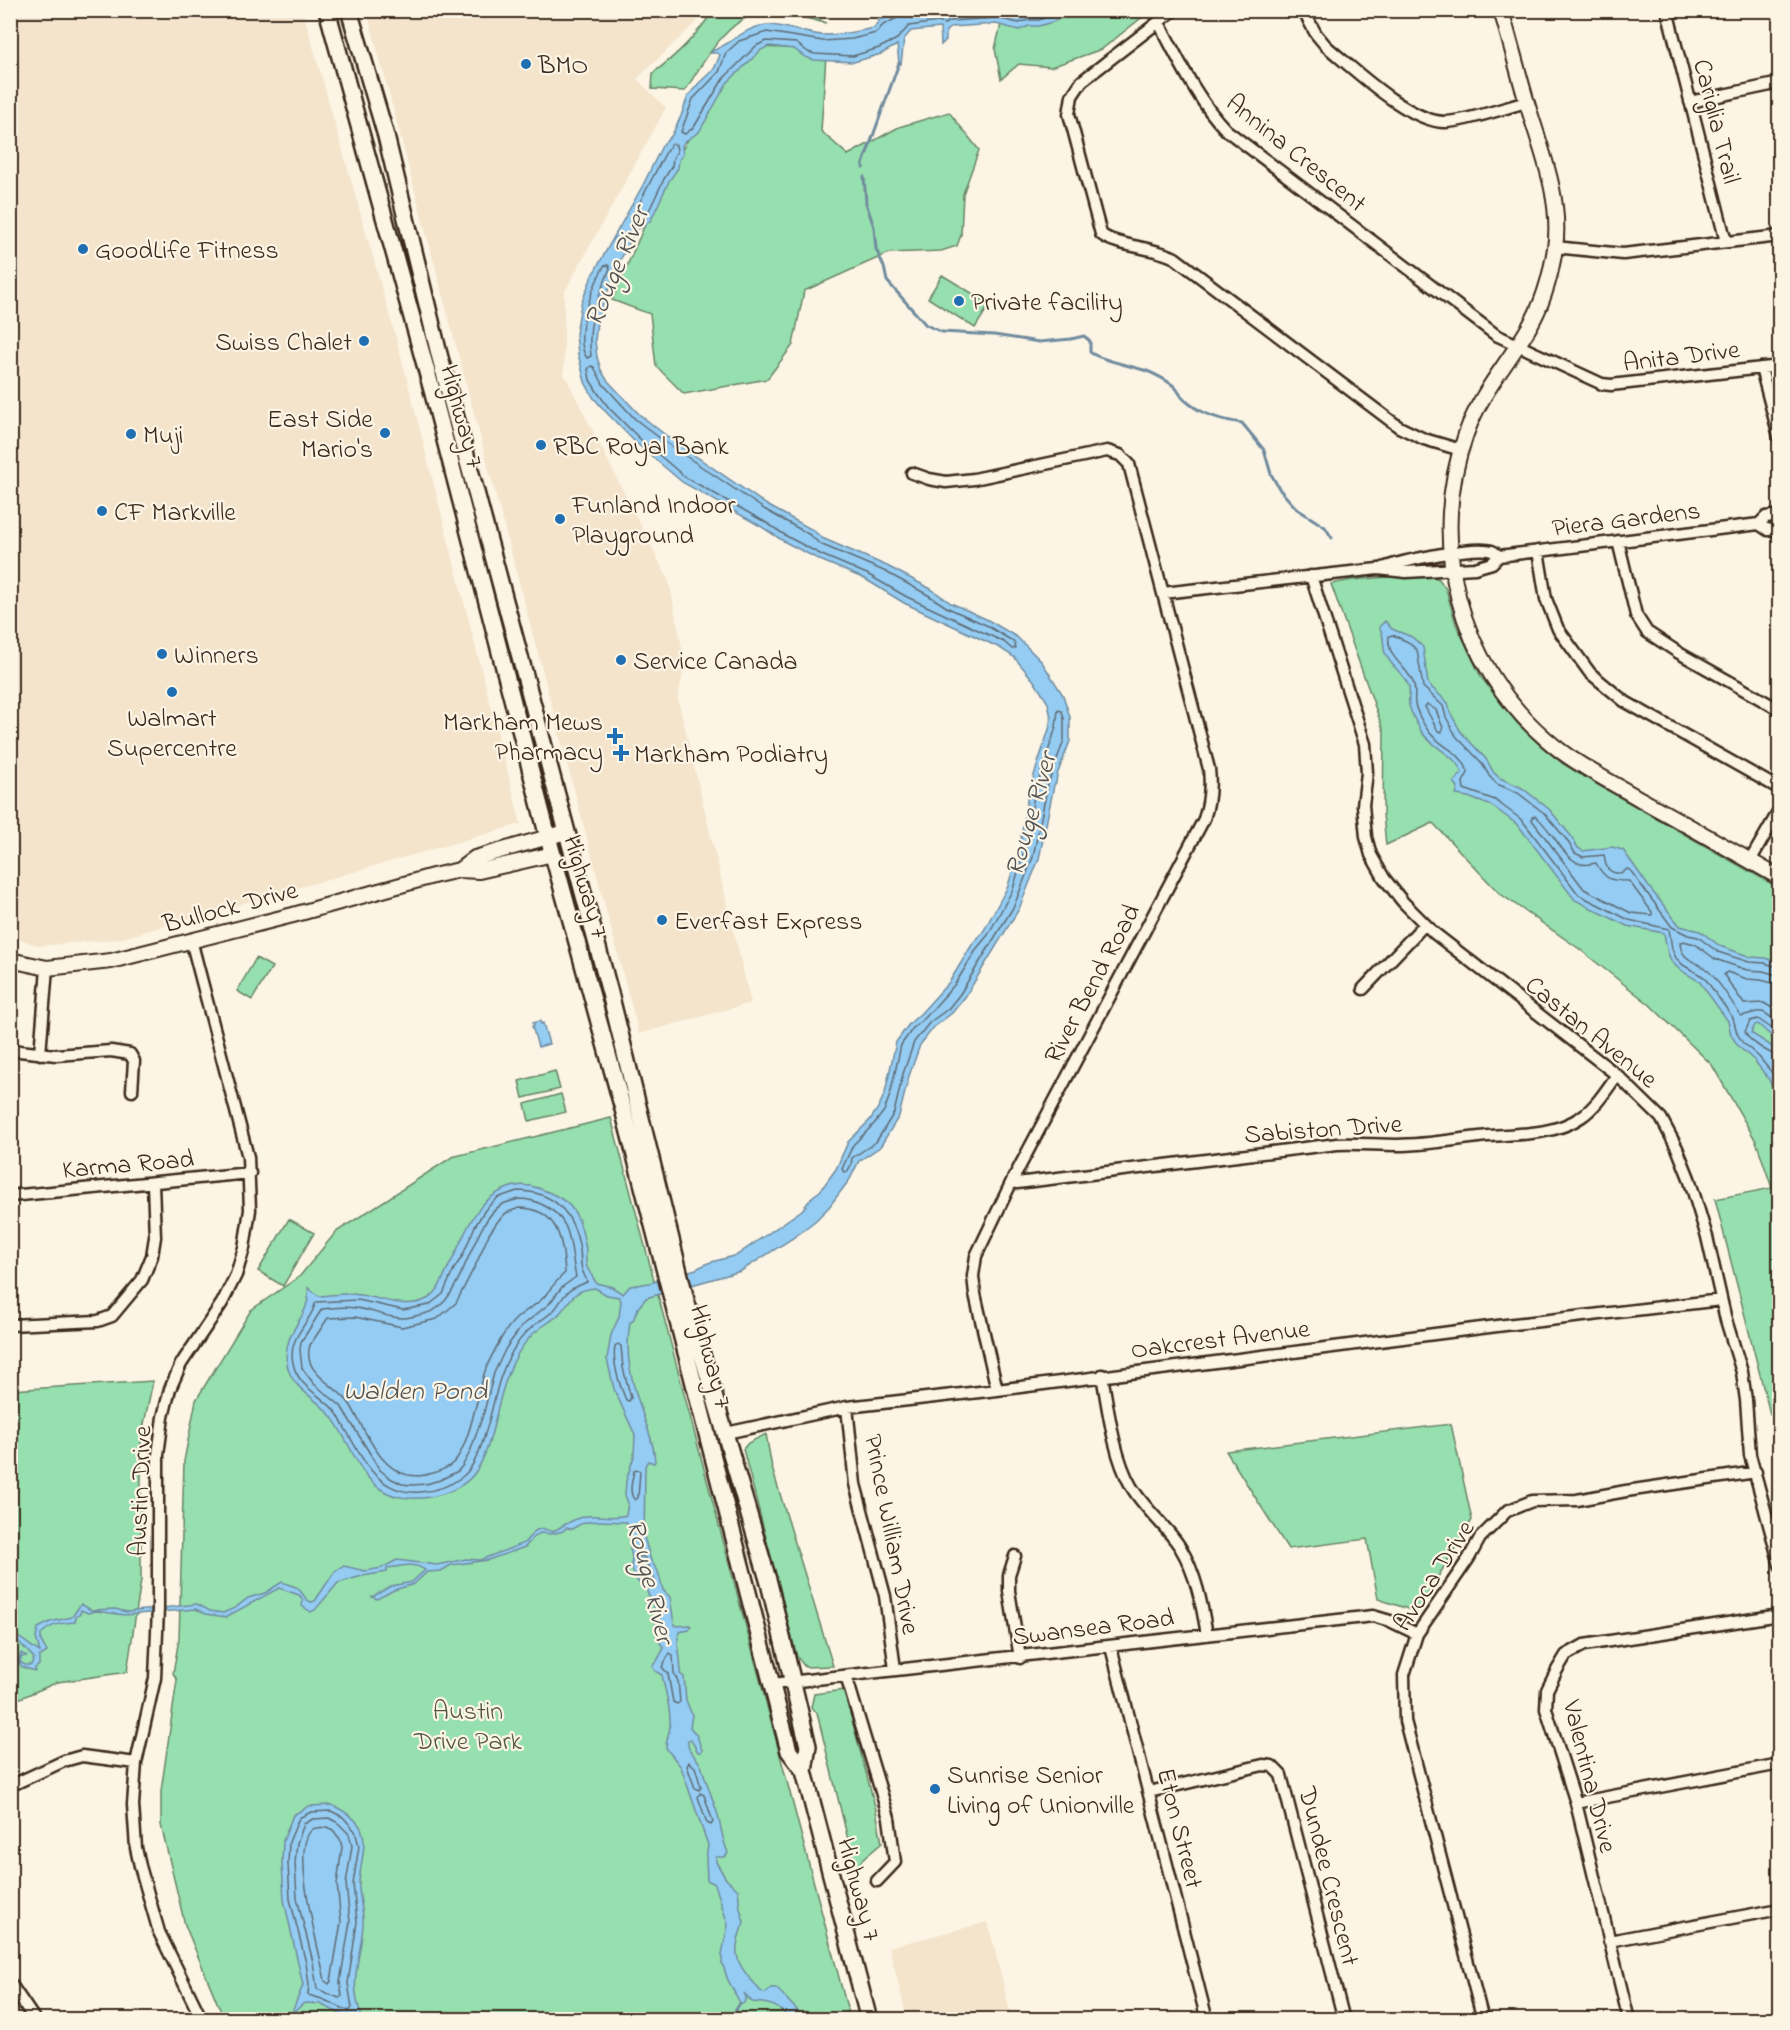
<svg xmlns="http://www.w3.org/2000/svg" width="1790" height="2030" font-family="'Indie Flower',sans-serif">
<rect width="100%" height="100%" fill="#fcf5e5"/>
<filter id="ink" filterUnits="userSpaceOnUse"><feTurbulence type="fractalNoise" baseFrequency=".0167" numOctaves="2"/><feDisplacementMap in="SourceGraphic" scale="12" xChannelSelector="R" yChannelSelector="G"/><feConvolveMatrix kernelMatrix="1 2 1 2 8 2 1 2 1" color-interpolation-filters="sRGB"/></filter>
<g filter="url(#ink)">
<path fill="#f4e4cc" d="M11 10 303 11 400 352 521 824 119 939 39 946 11 936Z
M367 11H708L637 79 666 108 564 293V374L669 581 685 663 678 699 751 1003 639 1034Z
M988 1922 1012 2019H907L889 1947Z"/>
<path fill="#96dfae" stroke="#688466" stroke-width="1.5" d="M713 11H803L826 23C804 18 780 10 757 14 726 20 701 66 685 91L652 89 653 73C676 56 697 35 713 11Z
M1054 11H1150L1102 49 1051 67 1019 64 1001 79 995 49 1002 20Z
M750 47 791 48 826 56 821 131 848 155 899 127 949 112 979 150 963 194 961 235 957 246 941 251 889 253 804 291 793 345 767 379 684 394 656 366 650 314 612 300 661 188 690 136Z
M942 275 990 304 975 328 928 298Z
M1425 574 1439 579 1446 589 1456 624 1481 677 1517 723 1542 747 1563 764 1598 785 1779 888V1413L1770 1414 1715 1199 1772 1188 1756 1141 1712 1065 1649 1004 1578 948 1499 893 1433 823 1386 845 1383 814 1384 732 1331 584 1352 580Z
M256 958 272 967 252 1000 237 991Z
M555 1071 560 1089 523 1098 519 1081Z
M561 1094 566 1112 529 1121 525 1104Z
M611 1118 850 2019H224L185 1925 161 1825V1791L177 1680 173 1673 179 1639 184 1461 196 1400 251 1310 300 1276 336 1232 452 1157Z
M289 1219 314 1233 283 1286 258 1271Z
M153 1381 141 1438V1580L127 1672 58 1682 11 1702V1390Z
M1451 1424 1472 1520 1417 1612 1378 1599 1367 1539 1288 1549 1226 1451Z
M766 1434 772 1468 833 1666 805 1667 797 1657 743 1449 748 1443Z
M844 1690 876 1810 882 1843 862 1860 856 1872 817 1713 811 1707 814 1694Z"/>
<path fill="#94ccf3" stroke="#708b9e" stroke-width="1.5" d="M901 11H1073L1055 21 1039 26H1029L1019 30 996 24 951 27 946 31V40L941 45 940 28 911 31 904 39 901 64 899 63 897 45 881 54 854 62 814 60 805 57 794 49 769 46 761 50 727 83 699 132 684 142 682 146 683 154 679 160 678 168 669 181 651 220 643 227 637 229 618 264 597 321 595 341 597 357 601 370 607 380 639 414 668 437 767 505 813 530 822 538 887 566 931 589 951 603 988 620 1017 637 1042 662 1063 695 1070 717V741L1057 775 1056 783 1054 785 1039 859 1019 909 965 997 952 1013 934 1027 920 1045 909 1076 899 1116 880 1147 859 1161 850 1179 829 1207 815 1221 793 1238 741 1271 646 1298 638 1308 633 1321 630 1322C625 1354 630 1376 640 1406 646 1425 654 1442 655 1461L654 1463 648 1461 645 1466 644 1537 651 1561 658 1571 663 1590 670 1597 674 1624 676 1626 690 1625 691 1627 689 1630 679 1632C675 1646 683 1659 680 1674L684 1677 686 1700 692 1715 690 1727 697 1736 702 1750 701 1752H698L691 1740H688C686 1753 698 1756 702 1768 706 1782 712 1797 717 1812 721 1826 722 1839 728 1853L725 1857H716V1862L726 1879 738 1890 740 1908 744 1922C732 1950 734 1963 755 1984 759 1989 759 1992 766 1993L771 1988H776C787 1998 795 2010 807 2019H789C780 2005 768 2003 752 2002L744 1993 746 1997 744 2003H740L728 1980 722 1963V1954L728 1925 715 1884 707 1880 706 1859 708 1845 681 1767 666 1748C666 1740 670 1732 670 1724 671 1708 665 1691 662 1675L655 1671 652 1666 657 1661 664 1648 658 1640 655 1610 646 1589 638 1582 631 1567 632 1557 630 1548 631 1530 626 1522C610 1522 585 1517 573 1529L566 1528 563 1531 552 1534 540 1533 534 1537 525 1547 488 1560 451 1565 441 1571 427 1572 414 1584 394 1590 377 1599 372 1597 391 1586 412 1582 425 1570C412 1561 401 1567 387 1568V1572L362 1576 338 1583 315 1610 311 1612 302 1606 303 1600 299 1595 279 1588 226 1617 206 1614 196 1609 125 1615 96 1611 88 1613 81 1610 80 1614 76 1617 75 1622C62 1623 51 1624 41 1634V1641L47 1652 39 1657V1665L35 1668V1671L22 1667 18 1661 21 1653 26 1656 21 1657 20 1662 25 1665H31L34 1658 16 1639 11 1638V1634C21 1636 30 1647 40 1652L36 1638 38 1628 50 1622 72 1617 81 1604 91 1610 115 1609 127 1612 197 1604 210 1611 223 1613 235 1608 248 1598 265 1593 282 1582 298 1588 307 1600 311 1602 315 1601 335 1571 344 1566 365 1571 382 1568 397 1560 437 1565 466 1559 480 1560 524 1543 535 1531 542 1528 552 1532C563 1526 575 1517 587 1516 601 1515 613 1519 626 1515L628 1503 625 1495 626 1481 634 1456 635 1435 614 1389 607 1359 611 1335 619 1317 621 1301 619 1297 607 1295 595 1288C573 1290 572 1299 560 1313 552 1322 539 1327 531 1336 521 1346 513 1361 508 1375 495 1405 494 1447 474 1474 455 1498 407 1506 382 1490 366 1480 357 1462 349 1446 343 1436 338 1424 330 1415 316 1397 291 1389 287 1364 281 1330 312 1318 308 1288L319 1296C333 1295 346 1292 360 1295 382 1298 406 1310 427 1299 440 1292 442 1278 449 1266 466 1235 472 1201 508 1188 518 1184 527 1184 538 1188 549 1192 562 1197 570 1206 580 1217 583 1234 586 1249 586 1254 585 1261 587 1267 589 1272 594 1278 596 1283L612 1287 623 1294 630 1286 650 1283 696 1269 708 1263 737 1255 802 1210 813 1196 820 1191 836 1169 848 1142 870 1120 878 1108 885 1093 896 1042 909 1024 921 1013 950 981 973 943 983 932 1008 886 1020 844 1028 794 1050 726 1051 718 1048 703 1034 681 1014 657 1000 648 904 603 865 579 820 560 785 542 762 527 682 482 635 442 605 411 593 397 585 382 578 354 576 334 581 304 592 276 643 185 662 146 672 135 681 116 688 96 699 83 714 69 720 55 717 53H711L712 51C730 45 745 27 766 25 780 24 807 34 822 35 839 36 858 31 874 28L879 20Z
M1385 621 1392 629 1412 637 1423 647 1428 684 1448 703 1451 714 1461 732 1486 759 1494 773 1500 778 1522 788 1549 809 1571 836 1578 848 1583 851 1612 847 1623 850 1649 887 1680 926 1700 931 1720 946 1751 957 1766 958 1779 963V1043L1758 1024 1755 1025 1751 1033 1779 1051V1100L1768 1078 1754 1060 1738 1046 1731 1035 1728 1021 1699 981 1680 970 1671 961 1667 950 1664 933 1627 926 1575 900 1518 825 1492 806 1468 797 1456 795 1458 787 1454 782 1462 773C1455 753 1431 748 1421 731 1417 724 1411 713 1409 705 1408 699 1410 693 1409 687 1405 674 1390 666 1385 653 1382 644 1385 634 1379 627Z
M540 1021 541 1024 543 1023 549 1044 538 1047 532 1026 534 1025 533 1023Z
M332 1805C376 1826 363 1843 359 1882 358 1896 364 1910 363 1924 361 1960 347 1983 363 2019H351L320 2004 306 2003 303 2004 295 2011 293 2010 303 1985 284 1900 282 1863 283 1841 293 1815 309 1806Z"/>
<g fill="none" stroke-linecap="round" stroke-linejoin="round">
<path stroke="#5f6b73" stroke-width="1.5" d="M901 10 899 17 883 25 876 33 852 39 823 41 767 32 739 41 726 53 719 72 693 99 681 132 685 134 694 127 723 79 756 46 766 41 796 43 808 52 815 54 853 56 879 48 897 39 909 26 938 22 944 24 951 21 996 18 1019 23 1028 20H1039L1061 10
M909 10V16L912 18 950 13 996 11 1018 15 1043 10
M672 144 676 145 677 151 673 158 672 166 664 179 646 217 641 222 632 223 631 219 667 150Z
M608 265 610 268C598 300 586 321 591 356L587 358C572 338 593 286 604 266Z
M591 366 594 367 603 384 635 419 665 442 764 509 810 535 820 544 884 571 928 595 948 608 986 625 1014 642 1016 648 1012 649 1004 642 907 597 867 574 822 555 788 537 765 522 685 477 639 438 609 408 598 393 590 380 588 369Z
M1427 704 1436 710 1443 728 1442 732 1438 731 1425 707Z
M1058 710 1062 711 1064 719V740L1048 784 1033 857 1014 906 960 994 948 1009 930 1022 914 1042 903 1074 894 1113 876 1142 852 1158 851 1165 847 1172H844L842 1169 853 1145 874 1124 884 1111 890 1095 901 1045 913 1028 925 1018 955 984 978 947 988 935 1013 889 1026 845 1034 795 1056 727Z
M1535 816C1551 827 1565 862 1582 864 1586 865 1592 864 1596 863 1605 880 1611 881 1629 881L1652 912V915L1631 913 1584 889 1532 820V817Z
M1780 968 1765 963 1749 962 1718 952 1698 937 1688 935 1672 927 1630 870 1627 869C1621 875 1610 875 1606 865 1605 862 1605 858 1604 855L1583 857 1575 853 1566 839 1544 813 1518 793 1497 784 1490 777 1481 762 1456 736 1446 717 1443 706 1423 687 1417 650 1408 642 1393 635 1389 636C1386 660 1409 666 1414 685 1416 691 1414 698 1415 704 1417 713 1424 726 1430 733 1442 748 1463 752 1468 773L1463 782 1464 789 1495 800 1522 820 1579 895 1629 920 1669 929 1672 949 1676 958 1683 965 1704 977 1733 1018 1737 1033 1742 1042 1759 1057 1773 1074 1780 1087
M1780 976 1763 971 1747 970 1715 959 1695 944 1683 941 1680 943C1681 959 1694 961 1706 969 1716 976 1733 1004 1741 1016 1764 1011 1758 1007 1780 1024
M1780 985 1761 980 1747 979 1727 972 1724 975 1744 1004 1764 1003 1780 1013
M1780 1034 1758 1019 1750 1021 1745 1032C1748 1041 1771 1055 1780 1056
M517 1191C556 1191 574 1214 580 1250 581 1256 580 1263 582 1269 583 1274 586 1277 587 1282 581 1285 573 1287 568 1292 562 1297 559 1305 554 1310 546 1318 537 1322 529 1330 517 1340 506 1361 501 1376 492 1401 484 1461 462 1477 450 1486 435 1491 420 1492 379 1495 363 1460 346 1430 342 1423 339 1415 334 1410 321 1395 297 1386 293 1363 288 1340 304 1329 313 1310 314 1307 315 1304 316 1302L358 1300 403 1310 429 1305 443 1294 454 1269 463 1255 475 1226 485 1210 497 1198Z
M518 1199C527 1199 533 1200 541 1204 575 1219 569 1247 576 1277L562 1287 549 1304 522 1326 506 1348 494 1373 484 1412 470 1452 463 1465 458 1471 440 1480 426 1484 412 1485 402 1484 390 1478 380 1470 341 1406 314 1384 302 1368 300 1350 301 1342 322 1309C333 1308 344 1306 355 1308 371 1309 388 1319 405 1318 412 1317 420 1315 427 1313 463 1304 470 1225 501 1205 506 1202 513 1201 518 1199Z
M519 1208C559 1208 563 1242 565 1273 556 1281 551 1288 544 1297 537 1305 526 1310 518 1317 510 1324 502 1336 497 1346 493 1354 488 1362 485 1371 478 1392 469 1447 454 1462 447 1469 435 1473 425 1475 384 1483 368 1435 351 1406 339 1385 301 1375 310 1345L328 1318 355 1317 402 1327 437 1319 456 1303 477 1262 489 1234 498 1221 506 1213Z
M618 1344 621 1346 623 1368 631 1398 629 1401 626 1400C619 1384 612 1364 615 1346Z
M637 1470 640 1471 638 1498 635 1500C628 1493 632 1481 634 1471Z
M640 1556 644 1557 655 1581 653 1584C645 1583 641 1574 637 1567Z
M670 1653 673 1655 674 1674 678 1681 680 1702 677 1704 673 1702 668 1674 662 1667Z
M689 1762 695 1767 701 1787 699 1790 695 1788 687 1766Z
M700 1793 704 1795 713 1822 711 1825 707 1823 698 1797Z
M331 1811 343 1817 355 1831 359 1846 353 1884 357 1922 348 1983 352 2008 349 2011 322 1999 308 1995 309 1985 306 1963 290 1899 288 1864 289 1842 299 1818 311 1812Z
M329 1818 338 1823 349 1834 352 1846 346 1884 350 1922 340 1982 342 1996 339 1998 317 1989 313 1962 297 1898 295 1863 297 1843 304 1824 313 1819Z
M327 1827 333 1830 340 1839 342 1847 337 1884 341 1922 331 1981 329 1984 325 1981C321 1955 288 1846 313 1829 317 1827 323 1828 327 1827Z"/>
<path stroke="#708b9e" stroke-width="3" d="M863 168V164L899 63
M864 177 866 203 874 227 876 249 884 267 887 281 926 325 942 332 994 335 1039 342 1071 339 1084 336 1090 341V352C1096 359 1136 367 1147 371 1155 374 1168 381 1175 387 1179 391 1181 398 1186 401 1202 415 1222 420 1242 423L1264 450 1271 474 1280 490 1297 509 1325 527 1332 538
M730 2020 740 2003"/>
<g stroke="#3b2a1e" stroke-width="15">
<path id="street" d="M1174 10 1082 81 1072 96 1069 114 1101 234C1114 246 1155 247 1175 258L1399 427 1424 439 1461 450
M1303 10 1316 34 1326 46C1354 69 1410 123 1446 122 1469 121 1503 108 1527 102
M1667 10 1726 242
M1159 23C1179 60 1197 100 1226 130L1496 335 1602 384 1611 385 1780 366
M1690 102 1780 83
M1555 247 1623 254 1780 236
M1761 368 1780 440
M912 473 929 479 946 482 974 479 1107 451 1120 455 1129 464 1209 769C1211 787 1210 801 1204 819L1012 1181 976 1256 973 1276 975 1294 997 1390
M1759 524 1766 517 1780 515
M1618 541 1636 615 1647 632 1679 653 1780 710
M1538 551 1546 599 1558 629 1590 673 1624 701 1780 789
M1383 568C1402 561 1475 545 1492 551 1495 552 1497 555 1499 556
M1311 576 1365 744 1367 773 1363 805 1366 837 1371 855 1384 878 1403 902 1434 933 1617 1075 1661 1118 1677 1148 1689 1178 1707 1237 1726 1320 1742 1372 1746 1400 1750 1455 1780 1565
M1163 593 1378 569 1406 572 1475 568 1492 563 1499 556 1759 524 1768 530 1780 529
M1750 861 1780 809
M191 940 248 1157 250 1210 244 1248 236 1275 222 1303 181 1364 170 1389 163 1417 158 1455V1609L155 1678 136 1763 133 1805 136 1848 140 1866 159 1932 202 2020
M1363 989 1425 924
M10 1050 56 1055 111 1051 130 1054 134 1061 132 1091
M40 1054 47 968
M1012 1181 1017 1183 1337 1144C1357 1143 1376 1145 1397 1145 1427 1145 1457 1139 1488 1136 1518 1134 1555 1135 1581 1117 1596 1107 1607 1089 1617 1075
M10 1196 250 1173
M10 1325 98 1321 112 1316 142 1280 152 1256 155 1237 153 1184
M1102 1375C1108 1409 1114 1457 1131 1486 1144 1509 1166 1525 1180 1547 1196 1573 1202 1605 1207 1635
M847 1407 855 1484 885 1596 895 1669
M726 1433 847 1407 997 1390 1497 1326 1721 1300
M1015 1556 1009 1575V1591L1020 1658
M1111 1647 1207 2020
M846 1676 889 1818 895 1862 877 1881
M772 1684C972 1663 1172 1638 1373 1616L1390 1621 1417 1634
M10 1786 64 1761 82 1756 136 1763
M1149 1792 1263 1765 1272 1766 1281 1775 1344 2020
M1576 1803 1780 1764
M1609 1941 1780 1909
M10 1983 35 2020
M1483 2020 1405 1721 1404 1675 1417 1634 1469 1558 1480 1538 1507 1511 1532 1501 1577 1500 1626 1491 1756 1472
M1629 2020 1576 1803 1546 1709 1547 1690 1557 1670 1566 1655 1584 1645 1780 1615"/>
</g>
<g stroke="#3b2a1e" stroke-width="18">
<path id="secondary" d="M1501 10C1510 41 1518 72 1527 103 1541 150 1562 199 1555 248 1551 275 1542 306 1528 329 1506 366 1481 392 1466 434 1427 542 1459 664 1546 739 1574 764 1608 780 1640 799 1687 825 1733 851 1780 878
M459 870 475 858 566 832
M10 960 47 968 111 961 293 915 433 876 459 870 479 871 553 854"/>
</g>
<g stroke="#3b2a1e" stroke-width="20">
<path id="primary" d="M327 10 432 390 548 837 623 1109 789 1751 804 1771 869 2020
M349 10 386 136 439 354 610 993 686 1300 769 1583 808 1746 804 1771"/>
</g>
<use href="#street" stroke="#fcf5e5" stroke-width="10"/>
<use href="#secondary" stroke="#fcf5e5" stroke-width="14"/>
<use href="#primary" stroke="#fcf5e5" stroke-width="15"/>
</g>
</g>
<g fill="#1f6fb2" stroke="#fcf5e5" stroke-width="2">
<circle cx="526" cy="64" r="6"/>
<circle cx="83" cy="249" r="6"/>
<circle cx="959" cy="301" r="6"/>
<circle cx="364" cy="341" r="6"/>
<circle cx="385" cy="433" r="6"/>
<circle cx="131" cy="434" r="6"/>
<circle cx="541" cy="445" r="6"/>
<circle cx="102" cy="511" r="6"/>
<circle cx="560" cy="519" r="6"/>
<circle cx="162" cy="654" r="6"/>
<circle cx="621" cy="660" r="6"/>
<circle cx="172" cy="692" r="6"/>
<path d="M612 727h6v6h6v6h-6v6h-6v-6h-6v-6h6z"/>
<path d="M618 744h6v6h6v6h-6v6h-6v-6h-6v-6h6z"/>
<circle cx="662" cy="920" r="6"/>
<circle cx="935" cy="1789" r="6"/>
</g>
<g text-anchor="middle" stroke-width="4.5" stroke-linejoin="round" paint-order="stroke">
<g font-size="26" fill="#3b2a1e" stroke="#fcf5e5" text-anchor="start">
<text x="538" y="73">BMO</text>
<text x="95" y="258">GoodLife Fitness</text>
<text x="971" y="310">Private facility</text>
<text x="352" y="350" text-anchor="end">Swiss Chalet</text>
<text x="373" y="427" text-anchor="end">East Side<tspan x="373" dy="30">Mario's</tspan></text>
<text x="143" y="443">Muji</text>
<text x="553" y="454">RBC Royal Bank</text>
<text x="572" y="513">Funland Indoor<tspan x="572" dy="30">Playground</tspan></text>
<text x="114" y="520">CF Markville</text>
<text x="174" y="663">Winners</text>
<text x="633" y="669">Service Canada</text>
<text x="172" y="726" text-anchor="middle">Walmart<tspan x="172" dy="30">Supercentre</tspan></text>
<text x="603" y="730" text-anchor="end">Markham Mews<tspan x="603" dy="30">Pharmacy</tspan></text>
<text x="634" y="762">Markham Podiatry</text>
<text x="674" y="929">Everfast Express</text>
<text x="947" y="1783">Sunrise Senior<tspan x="947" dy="30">Living of Unionville</tspan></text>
</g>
<g font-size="26" fill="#3b2a1e" stroke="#fcf5e5">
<text transform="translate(1718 121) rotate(76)" y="9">Cariglia Trail</text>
<text transform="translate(1297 152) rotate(39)" y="9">Annina Crescent</text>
<text transform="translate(1681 355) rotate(-7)" y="9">Anita Drive</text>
<text transform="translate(463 416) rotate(75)" y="9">Highway 7</text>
<text transform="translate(1626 518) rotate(-7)" y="9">Piera Gardens</text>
<text transform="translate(587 886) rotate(74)" y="9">Highway 7</text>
<text transform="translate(230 906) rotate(-15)" y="9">Bullock Drive</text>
<text transform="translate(1091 983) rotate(-62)" y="9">River Bend Road</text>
<text transform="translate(1592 1031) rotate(39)" y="9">Castan Avenue</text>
<text transform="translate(1323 1128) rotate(-4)" y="9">Sabiston Drive</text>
<text transform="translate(128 1163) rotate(-5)" y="9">Karma Road</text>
<text transform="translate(1220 1338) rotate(-7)" y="9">Oakcrest Avenue</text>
<text transform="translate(712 1356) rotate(76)" y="9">Highway 7</text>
<text transform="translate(139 1491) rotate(-88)" y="9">Austin Drive</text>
<text transform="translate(893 1534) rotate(79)" y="9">Prince William Drive</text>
<text transform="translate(1433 1575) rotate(-57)" y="9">Avoca Drive</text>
<text transform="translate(1093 1626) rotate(-7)" y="9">Swansea Road</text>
<text transform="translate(1591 1776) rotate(76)" y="9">Valentina Drive</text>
<text transform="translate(1181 1828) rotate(76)" y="9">Eton Street</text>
<text transform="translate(1330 1876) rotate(76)" y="9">Dundee Crescent</text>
<text transform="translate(860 1889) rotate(75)" y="9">Highway 7</text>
</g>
<g font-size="26" fill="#525742" stroke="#fcf5e5">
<text x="468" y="1719">Austin<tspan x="468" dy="30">Drive Park</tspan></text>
</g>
<g font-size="27" font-style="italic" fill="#515253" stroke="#fcf5e5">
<text transform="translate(616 266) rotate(-67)" y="9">Rouge River</text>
<text transform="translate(1030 814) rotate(-74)" y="9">Rouge River</text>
<text x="415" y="1399">Walden Pond</text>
<text transform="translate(651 1581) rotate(76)" y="9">Rouge River</text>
</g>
</g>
<rect width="1790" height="2030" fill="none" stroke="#fcf5e5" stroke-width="36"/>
<rect x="18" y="18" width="1754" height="1994" fill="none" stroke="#3b2a1e" stroke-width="2" filter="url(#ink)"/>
</svg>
